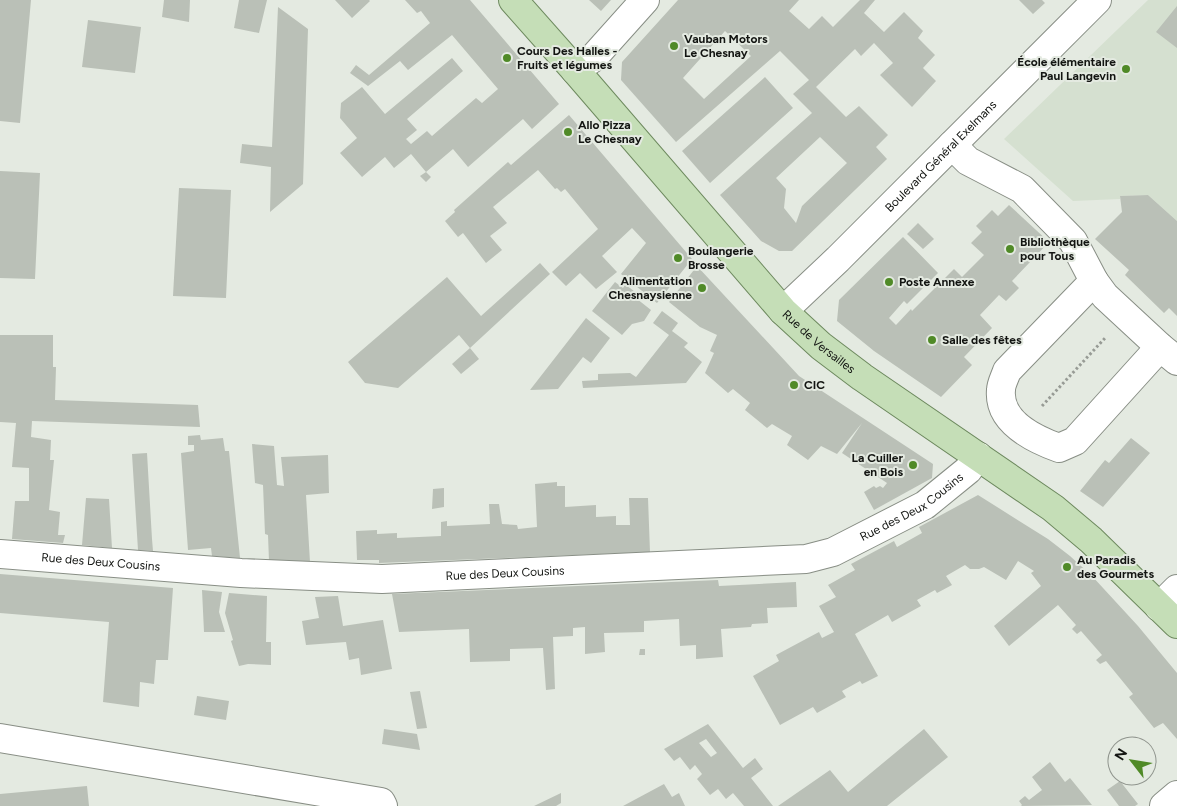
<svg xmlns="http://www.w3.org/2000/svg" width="1177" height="806" font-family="Figtree,sans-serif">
<rect width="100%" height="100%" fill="#e4eae1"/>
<path fill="#d5e0d0" d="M1148 0H1177V221L1148 195 1120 196V199L1073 201 1004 139Z"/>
<path fill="#bac0b7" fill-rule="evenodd" d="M0 0H31L20 123 0 121Z
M164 0H190L189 22 162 17Z
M239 0H267L259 33 234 28Z
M335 0H369L370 1 352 18Z
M405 0H470L559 104 532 129 523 119 468 167 453 149 426 172 411 154 394 168 385 157 362 177 340 153 357 138 340 118 341 103 362 87 385 114 452 58 463 71 407 119 417 130 406 139 411 144 427 131 432 136 476 98 482 103 498 89 452 35 408 70 400 61 368 86 350 73 356 65 369 75 430 23 421 11 417 13Z
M589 0H611L601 11Z
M678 0H799L789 11 809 29 822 16 833 27 860 0H875L864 13 884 32 904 12 923 31 918 38 935 55 923 68 936 81 912 107 880 75 893 63 874 43 861 56 855 49 816 87 846 117 859 106 888 135 876 147 887 159 792 251H779L761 241 720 195 812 113 793 94 809 80 780 51 676 142 621 80 622 62ZM725 31 751 56 704 99 683 78ZM820 137 847 163 802 206 796 223 784 208 786 189 776 178Z
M1019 0H1042L1045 3 1033 14Z
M1177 6V48L1156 32Z
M278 7 308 29 303 184 270 212 271 167 240 163 242 144 272 147Z
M88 20 141 27 135 73 82 67Z
M765 77 793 108 710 183 682 151Z
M569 115 692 259 657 303 621 274 646 243 632 228 602 256 617 272 596 289 580 273 566 286 552 272 598 229 565 189 561 192 557 188 555 189 538 170 493 207 507 223 490 236 502 250 486 263 463 233 458 237 445 221 455 212 454 210 508 162 511 165Z
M0 171 40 173 35 279 0 278Z
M426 172 431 177 426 182 420 176Z
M179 188 231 190 226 298 173 296Z
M1148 195 1177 221V316L1169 308 1164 313 1125 275 1129 270 1095 239 1122 212 1120 196Z
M1009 205 1049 242 1012 281 1019 288 1006 301 999 295 980 315 992 328 964 357 972 365 941 397 874 351 837 321 839 300 903 237 938 273 907 304 904 301 889 318 896 325 911 309 912 311 954 269 962 277 984 255 971 243 982 232 976 226 992 210 998 216Z
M918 223 934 239 923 249 907 234Z
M540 263 550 274 470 348 459 335 398 388 365 383 348 362 447 277 481 316Z
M697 266 799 376 933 464 932 478 874 510 864 492 874 486 876 488 880 486 883 488 887 483 842 453 862 423 837 454 821 446 808 460 787 445 792 436 772 424 767 428 745 410 750 403 733 389 728 393 705 373 714 353 710 351 717 335 700 327 669 302Z
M615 282 623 288 625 285 630 288 635 292 632 295 651 310 644 321 632 324 622 335 592 311Z
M662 311 678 323 672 331 688 343 684 347 702 362 686 383 583 388 582 381 598 380V374L630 373 636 377 669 335 653 323Z
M586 318 610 338 591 363 583 357 558 389 530 390Z
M0 335H53V367H56L55 400 198 405 200 427 32 421 31 437 51 440 50 460H54L49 510 60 512 58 535H65L63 543 12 539 15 501H29V468L12 467 16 423 0 422Z
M470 348 479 359 461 374 452 364Z
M200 435 201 440 223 438 225 451H229L240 558 212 556 211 548 188 550 181 453 194 451V445H188V436Z
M1131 438 1150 453 1103 507 1080 491 1105 460 1109 463Z
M252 444 274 446 277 485 284 486 281 457 328 455 329 493 306 495 310 562 289 563 269 561 268 535 265 534 263 485 255 483Z
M147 453 152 539 153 551 138 550 132 454Z
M557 482V486H565V507L596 505V517L616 516V525H630L629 498H648L650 552 379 563V560H357L356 531 377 530V534L397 533V538L441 536V522L447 521V526L490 524 489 504H499L502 524 517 525 518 529 537 527 535 484Z
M444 488V507L432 509 433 489Z
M978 495 1048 539 1070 556 1092 576 1138 626 1177 673V739L1163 723 1154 728 1129 697 1133 694 1106 661 1100 664 1096 660 1102 655 1081 631 1077 634 1072 629 1076 625 1058 605 1009 646 994 626 1041 586 1031 573 1034 571 1018 561 1006 580 984 567 979 569H970L965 565 946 576 952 585 937 593 935 590 917 600 921 606 892 622 888 615 855 634 878 676 862 684 860 681 842 691 846 697 817 713 813 707 780 725 753 676 779 661 776 655 819 632 822 638 834 632 819 606 836 597 828 585 855 570 851 564 894 541 897 547 922 533 919 527Z
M86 498 109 499 112 548 82 545Z
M0 574 173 588 168 660H156L154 684 140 682 139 707 103 702 109 622 0 613Z
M718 580 719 586 796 582 797 607 767 608 768 623 752 624 751 627 721 629 723 657 696 659V645L680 646 679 619 644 621V632L604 633 605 652 585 654V627L573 628V636L553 637 555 689 546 690 543 648 510 649V661L470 662 469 629 399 632 392 594Z
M202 590 222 592 219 612 225 632H204Z
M229 593 267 596 266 642H271V665L248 664 239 666 231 641 233 640 225 613Z
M338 596 343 626 383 620 392 669 361 675 359 658 349 660 346 642 306 645 302 621 319 618 315 597Z
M640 649H645V655H639Z
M420 691 427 728 417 729 410 692Z
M197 696 229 701 226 720 194 715Z
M708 724 743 768 755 758 763 769 751 778 773 806H744L733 793 726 799 718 789 710 795 697 779 702 774 695 765 690 770 680 757 674 761 664 749ZM706 739 717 753 711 757 699 743Z
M384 729 417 734 420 750 382 744Z
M924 729 948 757 887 806H778L830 770 848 792Z
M1050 762 1065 782 1070 778 1092 805 1021 806 1022 805 1019 801 1025 796 1029 800 1042 790 1032 777Z
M1120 781 1138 804 1135 806H1119L1107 790Z
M664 784 672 797 679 793 685 806H623Z
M87 786 89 806H0V794Z
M561 793V803L556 806H534Z"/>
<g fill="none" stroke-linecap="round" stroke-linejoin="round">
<g stroke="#888e85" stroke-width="30">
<g id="minor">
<path d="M575 70 593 58 645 0"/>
<path d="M952 145 968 161 1022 189 1073 241 1094 281 1007 371C1005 377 1001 384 1001 390 998 422 1034 439 1059 448L1075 441 1160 347 1177 361"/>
<path d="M1094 281 1105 296 1160 347"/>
<path id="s1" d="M783 311 838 259 1097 0"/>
<path id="s2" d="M0 554 241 573 382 579 806 559 833 552 925 505 968 470 978 456"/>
<path d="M1159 607 1177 589"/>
<path d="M0 738 381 802 383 806"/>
<path d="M1164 806 1177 795"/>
</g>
</g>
<g stroke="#6d895e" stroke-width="30">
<g id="major">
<path id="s3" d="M513 0 575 70 783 311 821 346 862 377 1053 508 1091 540 1177 624"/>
</g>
</g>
<path stroke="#979b95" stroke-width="3" stroke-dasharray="2.5 2.5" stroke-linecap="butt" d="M1042 406 1106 337"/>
<use href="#minor" stroke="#fff" stroke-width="28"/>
<use href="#major" stroke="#c5deb7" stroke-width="28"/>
</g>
<g fill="#508a27" stroke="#e4eae1" stroke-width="2">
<circle cx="674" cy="46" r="5"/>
<circle cx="507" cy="58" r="5"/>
<circle cx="1126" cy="69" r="5"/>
<circle cx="568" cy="132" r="5"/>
<circle cx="1010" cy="249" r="5"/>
<circle cx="678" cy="258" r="5"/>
<circle cx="889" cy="282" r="5"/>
<circle cx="702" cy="288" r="5"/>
<circle cx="932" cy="340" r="5"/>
<circle cx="794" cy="385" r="5"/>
<circle cx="913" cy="465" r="5"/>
<circle cx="1067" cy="567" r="5"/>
</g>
<g text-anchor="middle" stroke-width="4" stroke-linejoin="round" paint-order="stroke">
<g font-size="12" font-weight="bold" fill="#131512" stroke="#e4eae1" text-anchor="start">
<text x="684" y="43">Vauban Motors<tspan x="684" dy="14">Le Chesnay</tspan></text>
<text x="517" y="55">Cours Des Halles -<tspan x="517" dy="14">Fruits et légumes</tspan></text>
<text x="1116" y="66" text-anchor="end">École élémentaire<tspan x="1116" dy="14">Paul Langevin</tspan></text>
<text x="578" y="129">Allo Pizza<tspan x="578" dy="14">Le Chesnay</tspan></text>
<text x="1020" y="246">Bibliothèque<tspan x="1020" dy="14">pour Tous</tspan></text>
<text x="688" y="255">Boulangerie<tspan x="688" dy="14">Brosse</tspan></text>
<text x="692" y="285" text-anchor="end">Alimentation<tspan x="692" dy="14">Chesnaysienne</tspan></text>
<text x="899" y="286">Poste Annexe</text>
<text x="942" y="344">Salle des fêtes</text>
<text x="804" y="389">CIC</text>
<text x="903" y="462" text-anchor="end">La Cuiller<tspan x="903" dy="14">en Bois</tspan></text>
<text x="1077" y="564">Au Paradis<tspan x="1077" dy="14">des Gourmets</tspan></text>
</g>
<g font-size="12" fill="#131512" stroke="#e4eae1">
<text dy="4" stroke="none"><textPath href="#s1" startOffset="221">Boulevard Général Exelmans</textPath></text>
<text dy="4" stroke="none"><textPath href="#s3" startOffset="459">Rue de Versailles</textPath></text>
<text dy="4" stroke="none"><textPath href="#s2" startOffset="926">Rue des Deux Cousins</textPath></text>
<text dy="4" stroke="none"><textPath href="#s2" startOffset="101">Rue des Deux Cousins</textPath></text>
<text dy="4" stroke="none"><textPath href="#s2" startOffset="506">Rue des Deux Cousins</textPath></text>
</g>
</g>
<g transform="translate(1132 761) rotate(301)"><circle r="24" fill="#e4eae1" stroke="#90958e"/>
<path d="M0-4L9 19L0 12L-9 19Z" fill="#508a27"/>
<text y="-8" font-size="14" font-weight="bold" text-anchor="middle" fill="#131512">N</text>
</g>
</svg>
